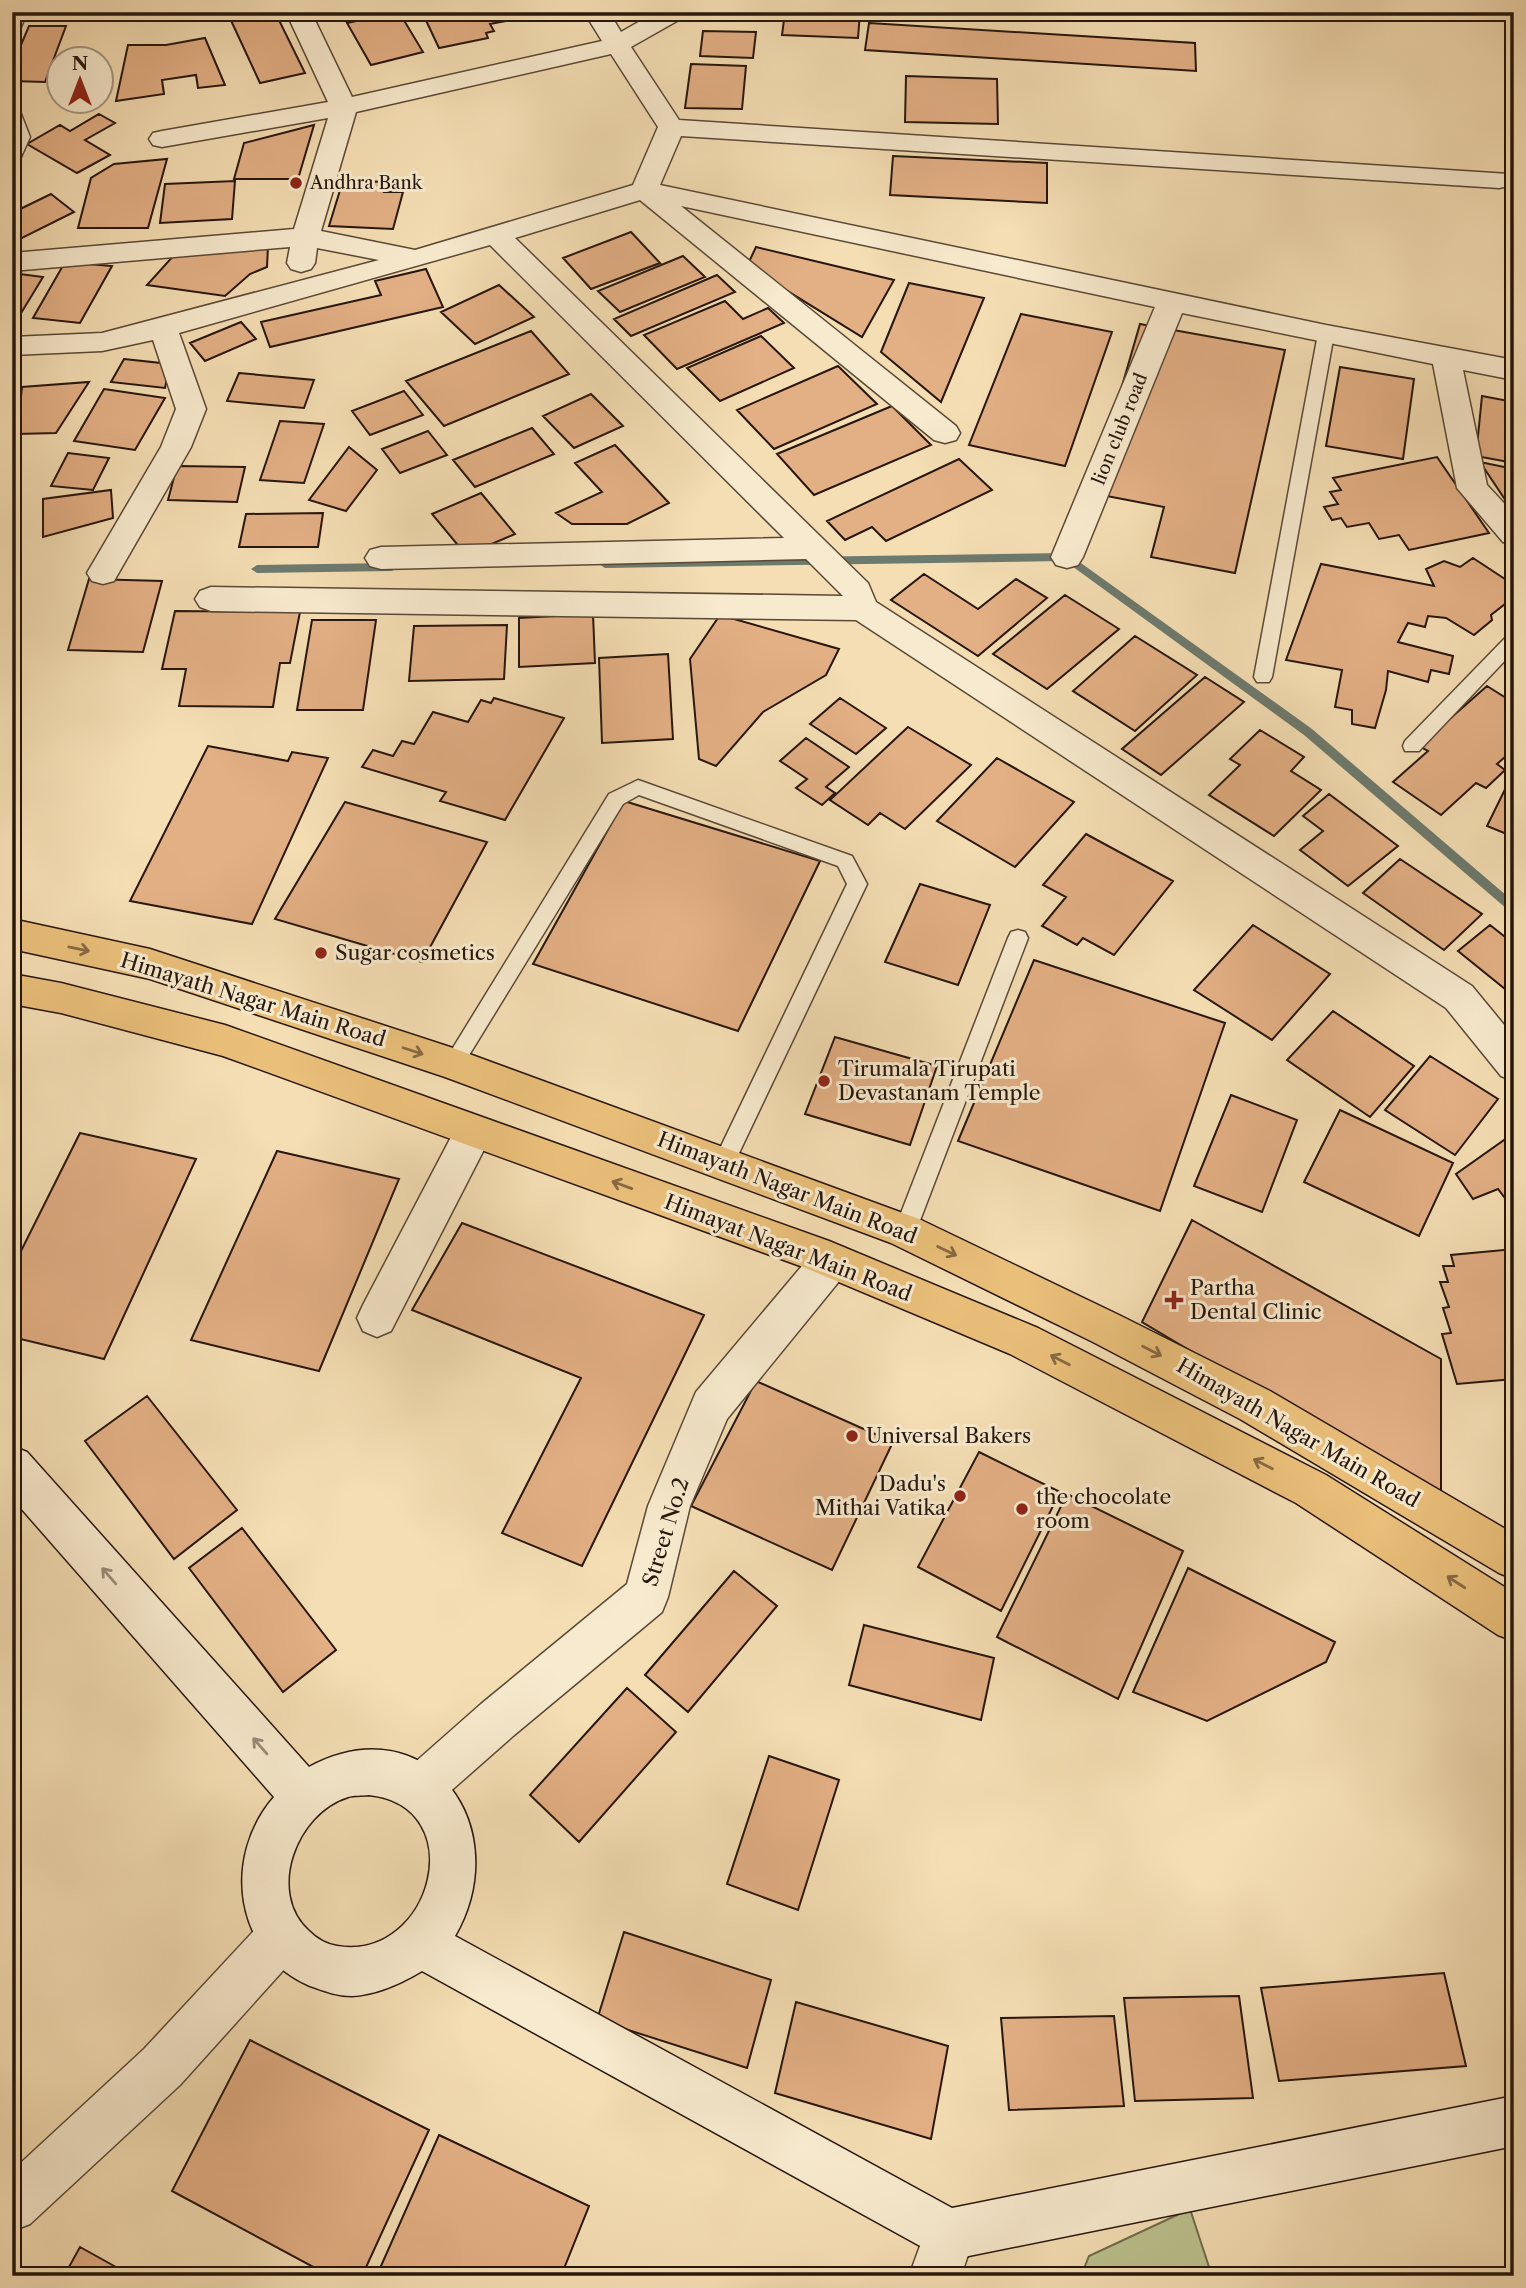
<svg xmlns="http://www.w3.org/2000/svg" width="1526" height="2288" font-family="'Libre Caslon Text',serif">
<rect width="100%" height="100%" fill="#f5deb4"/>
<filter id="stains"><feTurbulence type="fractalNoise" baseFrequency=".00286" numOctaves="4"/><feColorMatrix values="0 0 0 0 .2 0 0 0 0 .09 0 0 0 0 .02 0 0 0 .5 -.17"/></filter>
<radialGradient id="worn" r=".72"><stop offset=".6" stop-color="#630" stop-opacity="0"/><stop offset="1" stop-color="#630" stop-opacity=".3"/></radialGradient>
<path fill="#bbc18e" stroke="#716c4d" stroke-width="2" d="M1190 2209 1212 2276H1081L1089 2256Z"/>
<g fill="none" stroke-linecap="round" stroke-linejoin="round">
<path fill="#6d7a6e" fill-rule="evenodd" d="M1067 553 1312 729 1514 902V915L1304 735 1065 561 605 568 599 564 605 560Z
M392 563 398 567 392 571 257 573 251 569 257 565Z"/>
</g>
<path fill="#e3af85" stroke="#27160c" stroke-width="2" d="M30 12H94L92 18 28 16Z
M103 12H156L155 16H102Z
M234 12H275L305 73 260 83 228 14Z
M399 12 423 52 371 65 347 23Z
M422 12H503L506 21 490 24 494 31 486 33 488 38 439 48Z
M785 12H860L858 38 782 35Z
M869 23 1195 43 1196 71 865 50Z
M29 26H66L45 82 12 81V66Z
M703 31 756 32 753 58 700 56Z
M205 38 225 85 198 88 196 75 162 80 164 94 116 101 128 45H166Z
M691 64 746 66 742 109 685 108Z
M906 76 997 79 998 124 905 122Z
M99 114 115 123 85 140 110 155 77 173 27 144 60 125 70 131Z
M314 125 298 179H234L244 143Z
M893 156 1047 163V203L890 195Z
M167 159 148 228H78L91 178 114 164Z
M235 181 232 219 160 223 165 184Z
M360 181 387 182 384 192H403L393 229 329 226 341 187 358 188Z
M51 194 74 212 12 243V213Z
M631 232 660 263 591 289 563 258Z
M268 246 267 267 250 274 225 296 147 285 176 253Z
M756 247 894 280 862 337 747 266Z
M683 256 705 277 620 312 598 291Z
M65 262 112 266 80 323 33 318Z
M426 269 443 307 270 347 261 322 381 295 375 281Z
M12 273 43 277 12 328Z
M717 275 735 292 631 336 614 319Z
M909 283 984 298 941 402 881 352Z
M499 285 534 317 475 344 441 312Z
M725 301 743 319 768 308 784 323 677 369 644 335Z
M1021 314 1112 332 1065 466 969 445Z
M241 322 256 339 205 361 190 343Z
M1140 324 1285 350 1235 573 1151 557 1164 507 1091 493Z
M531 331 569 374 444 426 406 381Z
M761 336 794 368 720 401 687 368Z
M124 359 170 364 165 388 111 382Z
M838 366 877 404 774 449 737 410Z
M1340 367 1414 379 1403 459 1326 446Z
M239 373 314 380 304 408 227 401Z
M89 382 56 433 17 434 22 387Z
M104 389 165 398 135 450 74 441Z
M404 391 423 415 370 435 352 411Z
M591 394 623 426 574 448 543 416Z
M1482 396 1514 402V463L1476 456Z
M892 406 931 445 814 495 777 454Z
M280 421 324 424 304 483 260 480Z
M532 428 554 454 475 487 453 460Z
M428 431 447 455 400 473 382 449Z
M615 445 669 503 627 524H572L556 513 602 492 575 463Z
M349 447 377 470 346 511 309 500Z
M68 453 109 458 93 490 51 486Z
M1437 457 1489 533 1409 550 1399 535 1379 539 1369 523 1347 527 1341 518 1332 520 1324 507 1338 504 1330 492 1341 490 1333 478Z
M959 459 992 490 886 541 872 527 845 540 827 521Z
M1480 462 1514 469V513Z
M177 466 245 467 237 502 168 500Z
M111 490 113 518 43 537V499Z
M481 493 515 534 466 555 432 514Z
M323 513 318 547H239L246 514Z
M1473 558 1514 585V597L1491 615 1492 620 1474 635 1446 618 1428 616 1425 627 1408 623 1398 642 1453 656 1449 674 1431 670 1428 682 1388 671 1386 690 1375 728 1352 724V710L1335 707 1342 670 1286 660 1321 564 1434 586 1426 569 1444 561 1460 567Z
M924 574 978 609 1016 579 1047 598 978 656 891 600Z
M89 579 162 581 143 652 68 650Z
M1065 595 1119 629 1047 689 993 654Z
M175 611 300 612 290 663H280L273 707 179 706 186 669H162Z
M593 614 595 663 519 667V618Z
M720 615 839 649 826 675 763 712 716 766 699 759 690 659Z
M312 620H376L363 710H297Z
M507 625 504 679 409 681 414 626Z
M1135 636 1197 675 1135 731 1073 691Z
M668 654 673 739 602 743 599 658Z
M1205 677 1244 702 1161 775 1122 749Z
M1487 686 1514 703V749L1497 764 1505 770 1486 788 1476 783 1441 815 1393 782 1428 751 1419 746Z
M494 698 564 718 505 820 440 801 446 792 362 767 373 750 393 756 402 741 414 744 433 712 468 722 481 700 491 703Z
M840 698 886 728 856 754 810 724Z
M908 727 971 765 905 829 880 813 868 825 830 800Z
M1260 730 1304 757 1291 771 1321 790 1274 836 1209 795 1240 765 1230 759Z
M806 738 849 767 826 787 835 793 822 805 796 788 807 779 780 761Z
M208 746 288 761 292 752 328 758 252 924 130 901Z
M997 758 1074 802 1015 867 937 821Z
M1514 771V837L1487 826Z
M1329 794 1398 846 1348 886 1300 850 1323 831 1303 816Z
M624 801 820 861 738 1031 533 964Z
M345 802 487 842 422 962 275 919Z
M1086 834 1173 881 1114 955 1083 938 1077 945 1042 926 1066 897 1043 885Z
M1400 859 1482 914 1444 950 1363 893Z
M920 884 990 905 958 985 885 962Z
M1253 925 1330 974 1272 1040 1194 990Z
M1490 925 1514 944V982L1505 989 1458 951Z
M1034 960 1225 1023 1160 1211 958 1141Z
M1333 1011 1414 1066 1370 1117 1287 1060Z
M835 1037 937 1066 910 1145 805 1114Z
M1430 1056 1498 1099 1455 1155 1385 1110Z
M1231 1095 1297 1120 1262 1212 1194 1186Z
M1340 1110 1453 1163 1419 1236 1304 1182Z
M80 1133 196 1159 104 1359 12 1337V1269Z
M1514 1133V1210L1498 1189 1473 1199 1456 1174Z
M277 1151 399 1179 319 1371 191 1340Z
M1192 1220 1441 1359V1500L1142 1322Z
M462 1223 704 1315 582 1566 502 1533 581 1378 412 1310Z
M1514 1249V1379L1457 1384 1442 1334 1451 1333 1443 1308 1449 1307 1440 1282H1448L1443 1266H1454L1451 1255Z
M756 1381 893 1442 832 1570 691 1506Z
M147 1396 237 1510 174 1559 85 1441Z
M979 1452 1060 1492 1001 1611 918 1567Z
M1067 1494 1183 1551 1118 1699 997 1637Z
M242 1528 336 1650 283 1692 189 1568Z
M1188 1568 1335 1642 1326 1662 1207 1721 1133 1692Z
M734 1571 777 1606 688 1712 645 1675Z
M864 1625 994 1658 981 1720 849 1685Z
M627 1688 676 1732 579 1842 530 1795Z
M769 1756 839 1780 798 1910 727 1884Z
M624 1932 771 1980 747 2068 597 2020Z
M1444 1973 1466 2066 1279 2081 1261 1988Z
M1239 1996 1253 2098 1135 2101 1124 1998Z
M796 2002 948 2046 931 2139 775 2093Z
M1114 2016 1124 2106 1009 2110 1001 2018Z
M250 2040 429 2130 362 2276H330L172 2191Z
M439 2135 589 2206 561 2276 377 2275Z
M80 2247 132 2276H64Z"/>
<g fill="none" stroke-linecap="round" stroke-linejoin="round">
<g stroke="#5a4836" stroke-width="3">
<path id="lane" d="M1326 329 1334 334 1272 677 1269 682H1257L1254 677 1318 334Z
M1514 634V651L1419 751H1405L1403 746 1405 741 1508 635Z
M638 780 852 856 867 884 731 1170 724 1172 717 1170 713 1163 847 884 838 866 639 795 623 804 460 1070 453 1073 446 1070 443 1064 609 794Z
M1018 930 1025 932 1028 938 916 1231 913 1238 905 1241 897 1238 894 1231 1008 938 1011 932Z"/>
</g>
<g stroke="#5a4836" stroke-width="3">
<path id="street" d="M12 12H27L21 27 12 29Z
M286 12H311L352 97 602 41 584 12H609L621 32 656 12H687L684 17 631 47 679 120 1509 174 1512 180 1509 186 1499 188 681 136 660 185 1326 325 1514 360V380L1463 370 1487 485 1514 514V545L1503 542 1457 488 1433 364 1182 313 1083 557 1078 565 1067 568 1056 565 1051 557 1155 307 681 206 956 426 960 433 956 440 945 443 934 440 640 200 515 238 868 583 876 602 1472 986 1514 1037V1081L1501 1076 1446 1008 856 620 211 611 200 607 195 599 200 591 211 587 843 596 806 559 381 569 370 566 365 558 370 550 381 547 784 538 490 245 179 333 206 409 191 447 114 581 103 584 92 581 87 573 161 447 176 409 153 340 102 351 12 355V337L102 333 379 260 317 248 315 263 311 269 301 272 291 269 287 263 290 247 12 271V253L294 229 328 118 162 147 153 145 149 139 153 133 162 131 328 102ZM611 54 658 127 633 185 415 250 321 231 356 112Z
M12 112 21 114 30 137 21 157 12 159Z
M474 1115 488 1120 493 1132 391 1331 377 1337 363 1331 357 1318 363 1305 460 1120Z
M831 1243 845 1248 851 1261 845 1274 727 1419 690 1506 668 1597 662 1612 513 1736 436 1804 420 1811 404 1804 397 1788 404 1772 481 1704 627 1584 648 1506 696 1392 817 1248Z
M281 1913 298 1920 305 1937 298 1954 180 2085 30 2224 12 2231V2171L144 2049 264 1920Z
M949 2208 967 2216 975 2234 961 2276H909L931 2216Z"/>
</g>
<g stroke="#27160c" stroke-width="3">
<path id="secondary" d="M12 1446 27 1452 309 1767C428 1703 517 1828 455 1936L952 2208 1514 2096V2146L949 2260 931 2252 422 1971C402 1983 376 1995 352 1996 337 1996 324 1991 310 1986 234 1954 222 1857 274 1797L12 1498ZM369 1795C473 1806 432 1962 337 1946 326 1944 317 1939 309 1931 266 1893 296 1813 348 1797 354 1795 362 1796 369 1795Z"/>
</g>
<g stroke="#27160c" stroke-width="3">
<path id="primary" d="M12 919 150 949 453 1048 919 1219 1121 1316 1270 1391 1514 1534V1579L1499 1573 1240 1419 1093 1342 891 1243 445 1077 150 979 12 949Z
M12 974 61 983 225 1025 829 1241 1038 1328 1326 1475 1514 1593V1641L1498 1635 1296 1503 1010 1354 803 1267 223 1056 61 1013 12 1004Z"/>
</g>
<use href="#lane" fill="#f8eace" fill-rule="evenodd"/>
<use href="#street" fill="#f8eace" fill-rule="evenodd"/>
<use href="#secondary" fill="#f8eace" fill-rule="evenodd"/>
<use href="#primary" fill="#eabf7a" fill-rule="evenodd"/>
</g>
<defs><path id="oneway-shaft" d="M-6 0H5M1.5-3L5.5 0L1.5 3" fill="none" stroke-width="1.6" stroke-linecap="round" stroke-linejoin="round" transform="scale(1.75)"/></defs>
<g stroke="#886a43">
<use href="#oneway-shaft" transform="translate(79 949) rotate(12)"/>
<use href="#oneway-shaft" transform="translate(413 1051) rotate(18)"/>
<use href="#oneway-shaft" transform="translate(622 1185) rotate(-160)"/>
<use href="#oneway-shaft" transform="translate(947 1251) rotate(26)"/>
<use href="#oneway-shaft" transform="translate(1152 1351) rotate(27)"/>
<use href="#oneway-shaft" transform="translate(1060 1360) rotate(-153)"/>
<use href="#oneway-shaft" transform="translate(1263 1464) rotate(-153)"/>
<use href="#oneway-shaft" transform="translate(1456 1582) rotate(-147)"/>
</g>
<g stroke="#9a8b77">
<use href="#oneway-shaft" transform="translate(109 1576) rotate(-131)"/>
<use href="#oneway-shaft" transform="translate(260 1746) rotate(-131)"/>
</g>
<g fill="#8f2418" stroke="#f8eace" stroke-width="2.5">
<circle cx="296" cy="183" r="7"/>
<circle cx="321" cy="953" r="7"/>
<circle cx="824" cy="1081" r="7"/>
<path d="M1170.5 1289.5h7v7h7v7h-7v7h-7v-7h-7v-7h7z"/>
<circle cx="852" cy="1436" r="7"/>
<circle cx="960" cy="1496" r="7"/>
<circle cx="1022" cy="1509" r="7"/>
</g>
<g text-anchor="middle" stroke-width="6" stroke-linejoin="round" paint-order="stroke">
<g font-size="18" fill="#27160c" stroke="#f8eace" text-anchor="start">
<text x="310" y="189">Andhra Bank</text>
</g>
<g font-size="18" fill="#27160c" stroke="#f8eace">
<text transform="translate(1120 429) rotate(-68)" y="6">lion club road</text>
</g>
<g font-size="21" fill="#27160c" stroke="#f8eace" text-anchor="start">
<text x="335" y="960">Sugar cosmetics</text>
<text x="838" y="1076">Tirumala Tirupati<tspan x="838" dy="24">Devastanam Temple</tspan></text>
<text x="1190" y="1295">Partha<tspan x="1190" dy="24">Dental Clinic</tspan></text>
<text x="866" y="1443">Universal Bakers</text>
<text x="946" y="1491" text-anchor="end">Dadu's<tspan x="946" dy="24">Mithai Vatika</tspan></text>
<text x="1036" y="1504">the chocolate<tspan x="1036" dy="24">room</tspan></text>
</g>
<g font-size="21" fill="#27160c" stroke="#f8eace">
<text transform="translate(253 1000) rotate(17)" y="7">Himayath Nagar Main Road</text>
<text transform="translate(787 1188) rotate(21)" y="7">Himayath Nagar Main Road</text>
<text transform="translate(788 1248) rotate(21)" y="7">Himayat Nagar Main Road</text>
<text transform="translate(1298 1433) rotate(30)" y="7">Himayath Nagar Main Road</text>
<text transform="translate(666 1532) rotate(-73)" y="7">Street No.2</text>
</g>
</g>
<rect width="1526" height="2288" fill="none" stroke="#f5deb4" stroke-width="42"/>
<rect x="14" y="14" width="1498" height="2260" fill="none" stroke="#27160c" stroke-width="3.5"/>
<rect x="21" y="21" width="1484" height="2246" fill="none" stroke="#27160c" stroke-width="2"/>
<g transform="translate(80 80)"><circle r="33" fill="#f8eace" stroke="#a49580" stroke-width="2"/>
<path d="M0-5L12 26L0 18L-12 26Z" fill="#8f2418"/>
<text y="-10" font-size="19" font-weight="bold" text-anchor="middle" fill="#27160c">N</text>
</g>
<rect width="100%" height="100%" filter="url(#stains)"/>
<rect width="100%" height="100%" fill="url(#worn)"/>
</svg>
